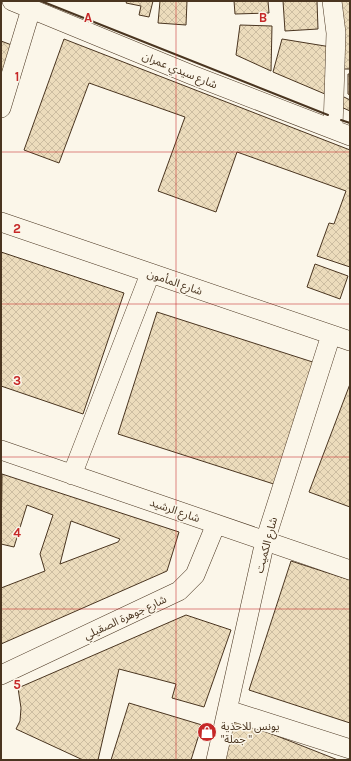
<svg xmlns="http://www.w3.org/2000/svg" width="351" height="761" font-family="Karla,'Noto Sans Arabic',sans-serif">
<defs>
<pattern id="building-cross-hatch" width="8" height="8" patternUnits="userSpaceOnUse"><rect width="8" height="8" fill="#ecdcbc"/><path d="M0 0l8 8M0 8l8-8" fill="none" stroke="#ccbda1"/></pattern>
</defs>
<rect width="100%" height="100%" fill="#fbf6e9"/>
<path fill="url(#building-cross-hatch)" stroke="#4a3520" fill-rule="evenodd" d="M127 1H153L149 17 139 15 141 6 126 3Z
M160 1H187L186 25 158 23Z
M234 1H268L269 13 235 14Z
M283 1H317L318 29 285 31Z
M338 1H350V69H341Z
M240 25 272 26 271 71 236 55Z
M64 39 350 150V267L317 256 329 223 334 224 346 191 237 152 216 212 158 191 185 117 89 83 59 163 24 150Z
M282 39 331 47 332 97 273 72Z
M1 41 17 47 1 92Z
M348 74H350V95L348 94Z
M344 97 350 100V111L339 106Z
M1 252 124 293 83 414 1 386Z
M315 264 348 276 340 299 307 287Z
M157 312 322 365 283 487 118 434Z
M350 384V507L309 492Z
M2 474 179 532 167 571 1 644V588L45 571 40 554 53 515 27 505 14 547 1 544ZM71 521 120 539 118 542 60 564Z
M291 561 350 580V723L249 690Z
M186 615 231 630 204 707 172 698 176 684 119 669 98 760H83L16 729 20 721 21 708 18 688Z
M129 703 202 725 191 760H111Z
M234 719 338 760H220Z"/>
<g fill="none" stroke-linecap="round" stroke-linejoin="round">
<g stroke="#4a3520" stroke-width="20">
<path id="street" d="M12 1 192 75 350 136
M332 1 336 33 333 128
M1 108 31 9
M1 222 350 341
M1 450 350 570
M72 475 150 274
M1 675 179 591 195 575 216 524
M228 710 350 749
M216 760 265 541 331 335"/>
</g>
<use href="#street" stroke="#fbf6e9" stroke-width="19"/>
<path stroke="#4a3520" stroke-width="2" d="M41 1 328 115
M341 120 350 123"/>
</g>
<path fill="none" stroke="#c62828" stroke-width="1" stroke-opacity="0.55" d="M176 1V760M1 152H350M1 304H350M1 457H350M1 609H350"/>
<defs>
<g id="shop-disc" transform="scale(1)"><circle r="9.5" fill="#c62828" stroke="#fbf6e9"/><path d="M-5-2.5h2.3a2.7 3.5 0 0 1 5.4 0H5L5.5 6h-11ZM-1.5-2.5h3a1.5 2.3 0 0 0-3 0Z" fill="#fff"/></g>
</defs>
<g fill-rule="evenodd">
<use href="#shop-disc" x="207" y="732"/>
</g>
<g text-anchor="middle" stroke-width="3" stroke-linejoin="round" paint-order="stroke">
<g font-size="11" fill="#4a3520" stroke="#fbf6e9">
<text transform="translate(180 70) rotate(22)" y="4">شارع سيدي عمران</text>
<text transform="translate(175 282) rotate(19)" y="4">شارع المأمون</text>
<text transform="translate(175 510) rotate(19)" y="4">شارع الرشيد</text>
<text transform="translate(266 545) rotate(-75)" y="4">شارع الكميت</text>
<text transform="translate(125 617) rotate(-25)" y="4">شارع جوهرة الصقيلي</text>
</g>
<g font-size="11" fill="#4a3520" stroke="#fbf6e9" text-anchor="start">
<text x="221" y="730">يونس للاحذية<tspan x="221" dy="13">"جملة "</tspan></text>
</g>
</g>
<g font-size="13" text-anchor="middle" font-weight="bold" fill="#c62828" stroke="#fbf6e9" stroke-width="3" stroke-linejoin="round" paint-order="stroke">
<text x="88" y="22">A</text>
<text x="263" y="22">B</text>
<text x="17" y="81">1</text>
<text x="17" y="233">2</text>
<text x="17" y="385">3</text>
<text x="17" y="537">4</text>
<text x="17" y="689">5</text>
</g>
<rect width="351" height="761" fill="none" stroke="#4a3520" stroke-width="4"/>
</svg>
